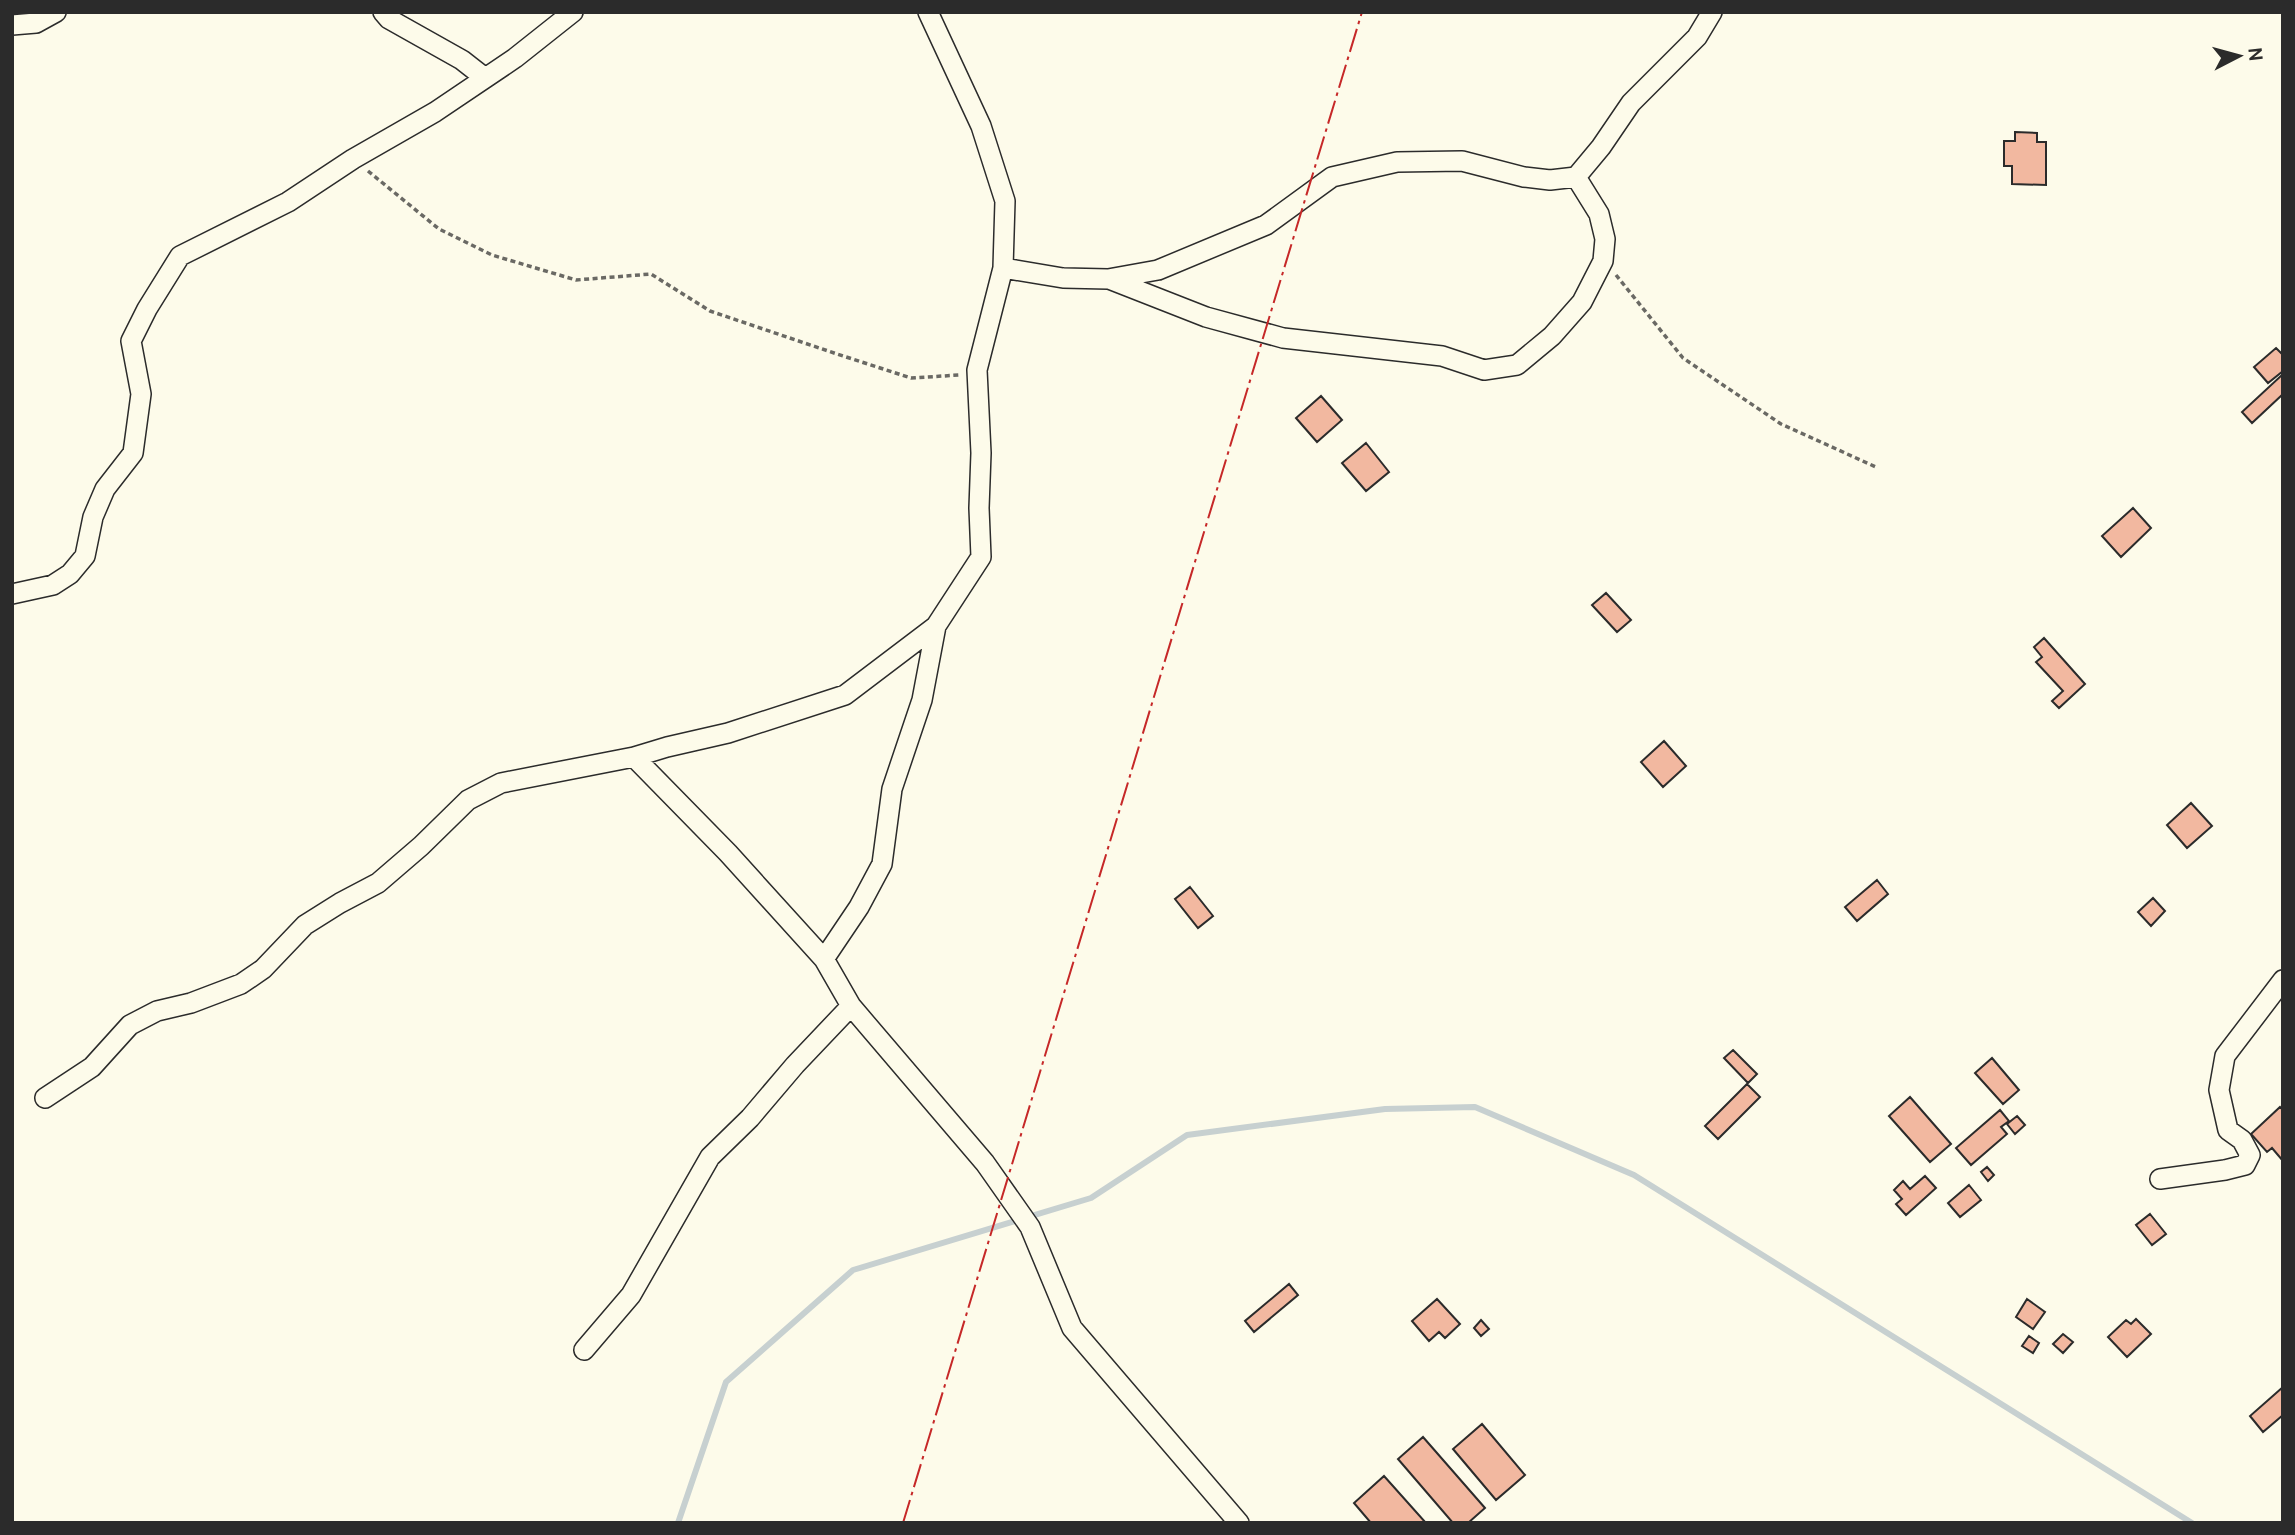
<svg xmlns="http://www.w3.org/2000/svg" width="2295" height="1535" font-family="Cabin,sans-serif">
<rect width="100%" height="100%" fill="#fdfbea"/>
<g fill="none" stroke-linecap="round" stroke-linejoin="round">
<path stroke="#c7d0d0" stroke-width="6" d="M678 1523 726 1382 853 1270 1091 1198 1187 1135 1385 1109 1475 1107 1634 1175 2192 1523"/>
</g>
<path fill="#f2b8a0" stroke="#2b2b2b" stroke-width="2" d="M2015 132 2037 133V142H2046V185L2012 184V166H2004V141H2015Z
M2276 348 2283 355V371L2268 383 2254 367Z
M2283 374V394L2252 423 2242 412Z
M1321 396 1342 420 1317 442 1296 418Z
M1366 443 1389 472 1366 491 1342 463Z
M2133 508 2151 528 2121 557 2102 536Z
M1606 593 1631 620 1617 632 1592 605Z
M2044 638 2085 684 2059 708 2052 701 2063 691 2036 662 2042 657 2034 647Z
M1664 741 1686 766 1663 787 1641 762Z
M2191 803 2212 826 2187 848 2167 825Z
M1877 880 1888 894 1857 921 1845 907Z
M1190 887 1213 916 1198 928 1175 899Z
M2153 898 2165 911 2151 926 2138 912Z
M1733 1050 1757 1074 1748 1083 1724 1058Z
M1992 1058 2019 1090 2003 1104 1975 1073Z
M1747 1084 1760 1097 1718 1139 1705 1126Z
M1910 1097 1951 1144 1930 1162 1889 1116Z
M2280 1107 2283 1110V1161L2272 1148 2267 1152 2251 1134Z
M2000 1110 2009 1121 2001 1127 2007 1134 1971 1165 1956 1148Z
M2017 1116 2025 1125 2015 1134 2007 1124Z
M1987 1167 1994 1175 1988 1181 1981 1172Z
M1925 1176 1936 1188 1906 1215 1896 1204 1902 1199 1894 1190 1903 1181 1910 1189Z
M1969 1185 1981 1200 1960 1217 1948 1203Z
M2150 1214 2166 1234 2152 1245 2136 1225Z
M1289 1284 1298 1295 1254 1332 1245 1321Z
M1437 1299 1460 1324 1445 1338 1439 1332 1429 1341 1412 1321Z
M2027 1299 2045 1312 2033 1329 2016 1317Z
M2136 1319 2151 1334 2127 1357 2108 1337 2126 1320 2131 1324Z
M1481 1320 1489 1329 1481 1336 1474 1328Z
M2063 1334 2073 1342 2063 1353 2053 1344Z
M2029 1336 2039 1343 2033 1353 2022 1346Z
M2283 1387V1415L2263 1432 2250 1416Z
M1482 1424 1525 1475 1496 1500 1453 1449Z
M1423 1437 1485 1508 1468 1523H1453L1398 1459Z
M1384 1476 1426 1523H1371L1354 1503Z"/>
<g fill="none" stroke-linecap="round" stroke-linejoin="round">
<g stroke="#2b2b2b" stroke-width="22">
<path id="street" d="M383 12 389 19 462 60 485 78
M928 12 981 126 1005 201 1003 268 977 370 981 453 979 508 981 557 936 626 845 695 728 733 667 747 634 757 728 853 824 959 851 1006 985 1163 1030 1227 1072 1328 1239 1523
M12 25 36 23 56 12
M1003 268 1063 278 1108 279 1158 270 1266 225 1332 177 1397 162 1462 161 1524 177 1550 180 1576 177 1601 147 1631 103 1697 37 1712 12
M1109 279 1206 317 1283 338 1442 356 1484 370 1517 365 1552 336 1582 302 1603 261 1605 239 1599 214 1576 177
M12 594 53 585 70 574 85 556 93 517 105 489 133 453 141 394 131 341 147 309 180 256 288 202 353 159 435 112 515 58 573 12
M824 959 859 907 882 864 892 789 922 700 936 626
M45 1098 92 1067 130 1025 157 1011 191 1003 241 984 263 969 305 925 340 903 378 883 421 846 468 800 501 783 634 757
M2160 1179 2225 1170 2245 1165 2250 1155 2242 1140 2228 1130 2219 1090 2225 1056 2283 980
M584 1350 631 1295 710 1157 750 1118 795 1065 851 1006"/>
</g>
<path stroke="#6a6964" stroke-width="3.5" stroke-dasharray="5 3.5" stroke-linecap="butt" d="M368 171 439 229 492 255 576 280 651 274 710 311 837 354 911 378 959 375
M1616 275 1683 358 1781 424 1876 467"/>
<use href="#street" stroke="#fdfbea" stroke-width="19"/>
<path stroke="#c62828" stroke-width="2" stroke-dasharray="24 5 3.5 5" stroke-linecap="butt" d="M903 1523 1362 12"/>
</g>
<rect width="2295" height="1535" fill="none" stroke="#2b2b2b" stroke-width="28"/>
<g transform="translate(2239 56) rotate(84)" stroke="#fdfbea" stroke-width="5" paint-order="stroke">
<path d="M0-5L12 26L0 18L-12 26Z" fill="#2b2b2b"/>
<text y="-10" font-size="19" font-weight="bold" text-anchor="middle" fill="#2b2b2b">N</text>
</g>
</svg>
